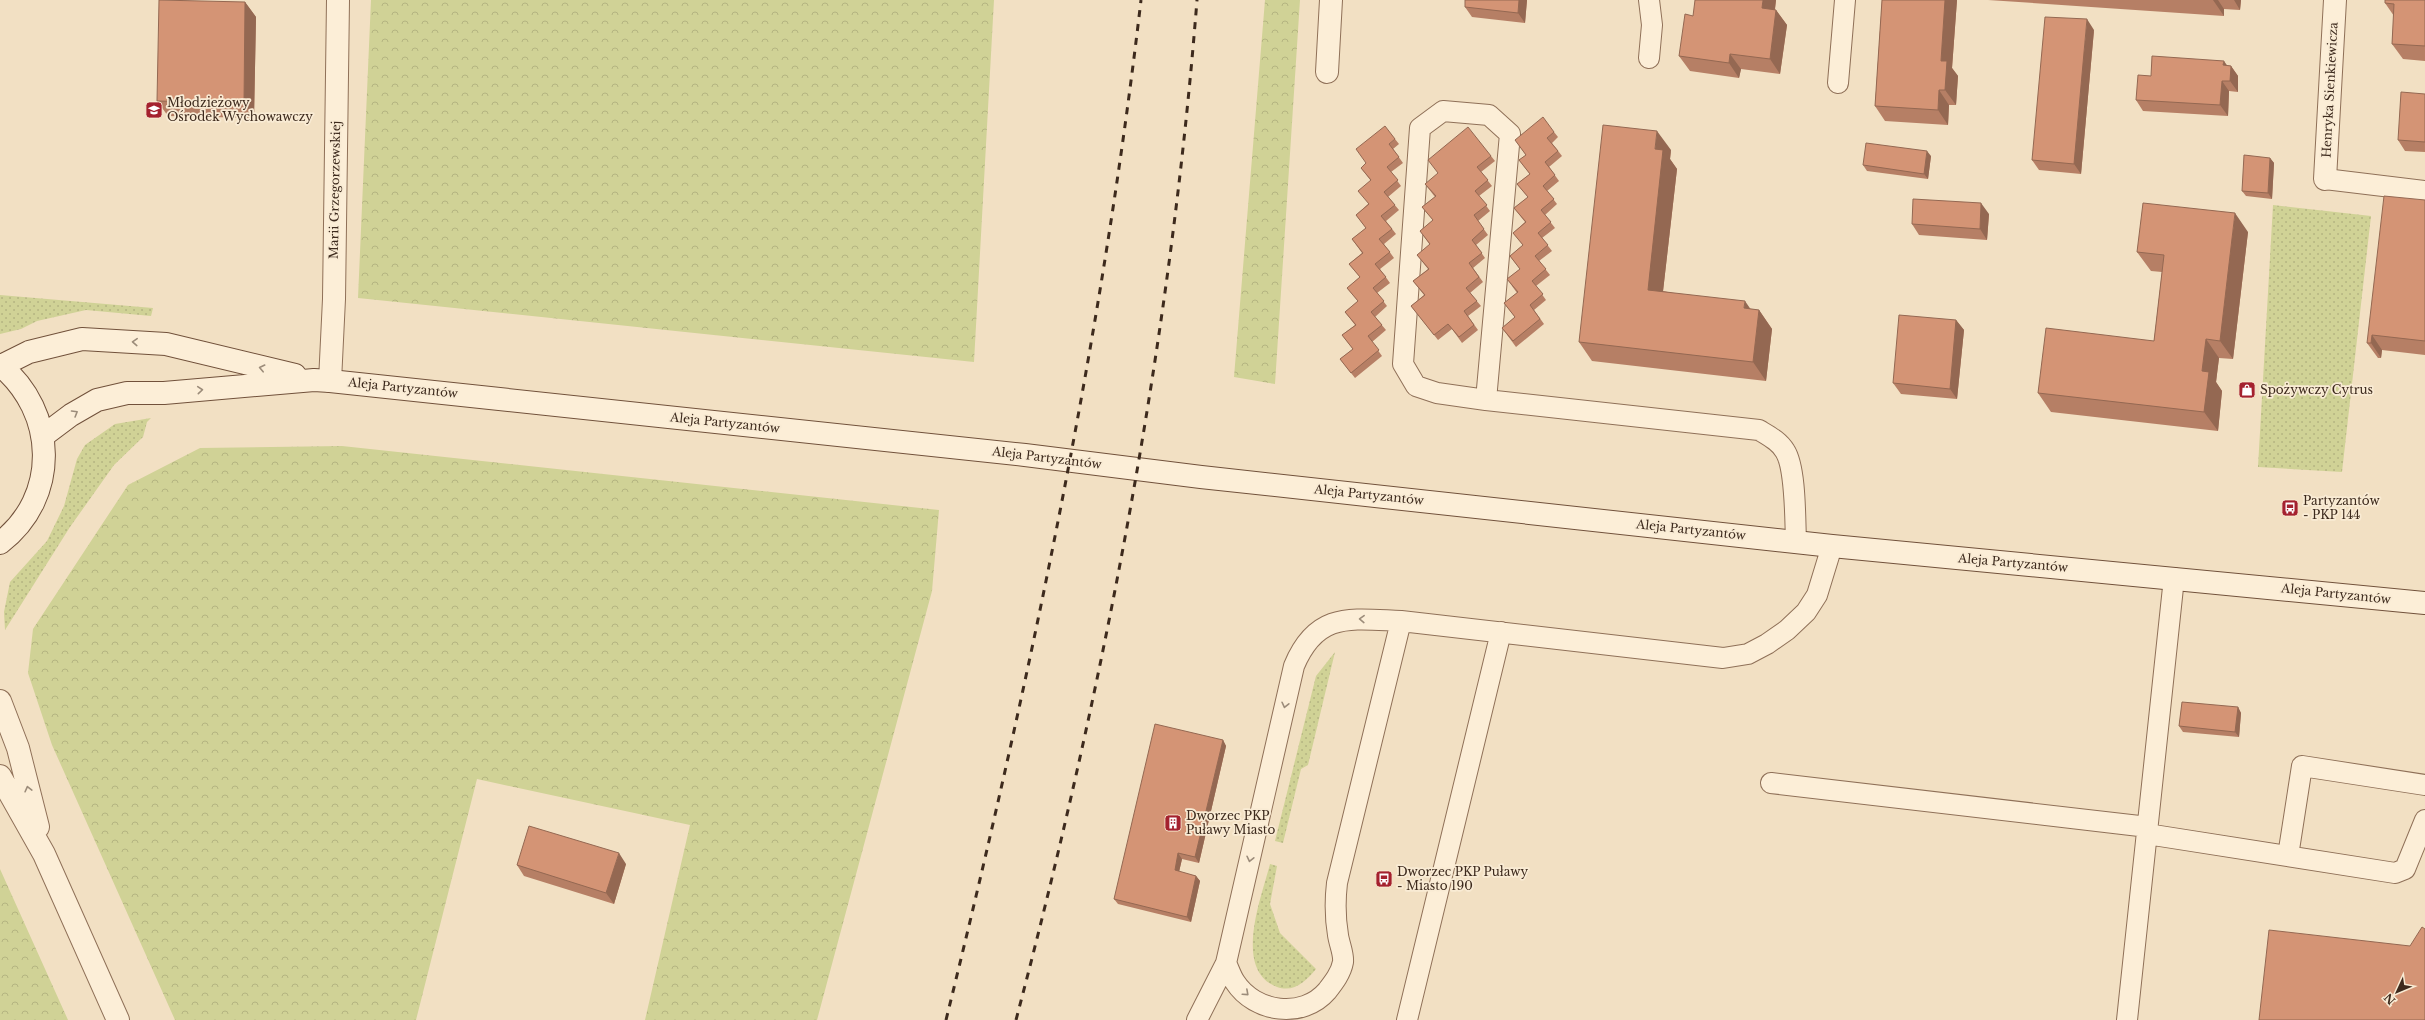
<svg xmlns="http://www.w3.org/2000/svg" width="2425" height="1020" font-family="'Libre Baskerville',serif">
<defs>
<pattern id="grass-dots" width="8" height="8" patternUnits="userSpaceOnUse"><rect width="8" height="8" fill="#d0d296"/><path d="M2 2h.1M6 6h.1" fill="none" stroke="#b4b481" stroke-width="1.8" stroke-linecap="round"/></pattern>
<pattern id="forest-crowns" width="20" height="18" patternUnits="userSpaceOnUse"><rect width="20" height="18" fill="#d0d296"/><path d="M2 6a3 3 0 1 1 6 0M12 15a3 3 0 1 1 6 0" fill="none" stroke="#b4b481"/></pattern>
</defs>
<rect width="100%" height="100%" fill="#f2e0c3"/>
<path fill="url(#grass-dots)" d="M2273 205 2371 216 2342 472 2258 467Z
M0 295 153 308 151 316 86 310 37 321 21 329 0 334Z
M151 418 147 422 143 437 114 465 70 527 5 630 4 612 10 582 47 541 64 506 77 459 85 445 115 424Z
M1335 652 1308 765 1301 769 1283 843 1275 841 1316 676Z
M1270 864 1277 866 1270 904 1280 933 1316 969C1306 981 1294 993 1277 987 1232 970 1262 896 1270 864Z"/>
<path fill="url(#forest-crowns)" d="M371 0H994L974 362 358 298Z
M1265 0H1300L1275 384 1234 377Z
M342 446 939 510 932 591 817 1020H645L690 825 477 779 416 1020H175L52 745 28 673 33 629 128 485 200 448Z
M0 869 68 1020H0Z"/>
<g fill="none" stroke-linecap="round" stroke-linejoin="round">
<g stroke="#8f7058" stroke-width="22">
<path id="service" d="M1649 58 1652 25 1649 0
M1838 83 1845 0
M2325 179 2425 191
M1486 400 1437 393 1416 386 1403 364 1420 128 1443 111 1489 115 1510 134 1486 400 1759 430C1769 436 1779 441 1785 451 1796 468 1795 520 1796 541
M1401 621 1337 883C1335 900 1335 917 1338 935 1339 943 1344 954 1343 962 1341 973 1334 982 1327 991 1303 1019 1255 1013 1235 982 1231 976 1229 969 1226 963L1294 666C1317 611 1351 619 1401 621L1723 658 1748 654 1767 644 1787 630 1806 612 1817 595 1832 546
M1771 783 2148 827
M2147 834 2395 873 2405 869 2425 820
M2288 856 2302 766 2425 785
M1197 1020 1226 963
M1407 1020 1501 632
M2127 1020 2174 578"/>
</g>
<g stroke="#8f7058" stroke-width="24">
<path id="minor" d="M1327 72 1331 0
M2325 179 2335 0
M330 381 334 299 338 0"/>
</g>
<g stroke="#8f7058" stroke-width="24">
<path id="tertiary" d="M0 701 18 748 38 827
M0 776 44 854 118 1020"/>
</g>
<g stroke="#71513b" stroke-width="24">
<path id="secondary" d="M0 365C57 412 60 497 0 543
M1 366 29 352 82 339 166 344 295 375
M43 436 71 415 97 400 127 393H164L314 380 330 381 1025 455 1201 477 1832 546 2425 603"/>
</g>
<use href="#service" stroke="#fceed7" stroke-width="20"/>
<use href="#minor" stroke="#fceed7" stroke-width="22"/>
<use href="#tertiary" stroke="#fceed7" stroke-width="22"/>
<use href="#secondary" stroke="#fceed7" stroke-width="22"/>
<path stroke="#3d2a1d" stroke-width="3" stroke-dasharray="7 7" stroke-linecap="butt" d="M946 1020C1029 684 1101 344 1141 0
M1016 1020C1104 686 1170 344 1197 0"/>
</g>
<path fill="#b67f65" d="M1465 0H1527L1525 23 1472 17 1465 7Z
M1776 0 1775 10H1776L1787 25 1780 74 1741 69 1739 78 1690 71 1679 56 1693 16Z
M1882 0H1957L1952 68 1958 76 1956 105H1949L1948 125 1885 121 1875 106Z
M1988 0H2241L2240 10 2224 9V16Z
M2425 0V61L2403 59 2392 44 2394 16 2385 3Z
M245 2 256 17 254 118 168 116 157 101Z
M2094 30 2081 174 2039 170 2032 160Z
M2227 65 2231 66 2238 76V92L2229 91 2228 116 2143 111 2136 100Z
M2425 94V152L2405 151 2398 140Z
M1554 132 1558 137 1552 143 1562 156 1549 167 1559 181 1547 191 1557 204 1545 215 1555 228 1542 238 1552 251 1539 261 1550 275 1536 286 1546 300 1534 310 1544 324 1516 347 1502 328 1515 317 1504 303 1517 293 1507 279 1520 269 1510 256 1523 245 1513 233 1525 222 1514 208 1528 197 1517 184 1530 174 1519 160 1526 155 1515 140Z
M1395 139 1399 144 1393 149 1403 163 1391 172 1401 186 1388 197 1399 210 1386 221 1396 234 1384 244 1394 258 1380 269 1390 283 1377 293 1387 306 1375 317 1386 330 1372 342 1382 356 1355 378 1340 359 1353 349 1342 335 1355 325 1345 312 1358 301 1347 288 1360 277 1349 264 1362 253 1352 239 1366 228 1356 215 1368 204 1371 181 1361 168Z
M1671 150 1670 159 1677 169 1663 291 1750 309 1759 310 1772 329 1766 381 1592 361 1579 342Z
M1491 156 1495 161 1481 172 1492 186 1479 196 1490 211 1478 221 1488 235 1476 245 1485 258 1473 268 1483 282 1470 293 1481 306 1468 316 1478 330 1462 343 1452 329 1438 340 1411 306 1424 295 1413 281 1428 269 1417 255 1430 245 1420 231 1433 220 1422 207 1435 197 1425 184Z
M1931 156 1928 179 1867 171 1863 165Z
M2270 158 2274 163 2272 199 2246 196 2242 191Z
M2425 200V355L2382 350 2381 358H2378L2367 343Z
M1989 214 1987 240 1919 235 1912 224Z
M2248 232 2233 359 2219 358 2216 382 2222 391 2218 431 2051 412 2038 393 2154 341 2162 272 2151 271 2137 252Z
M1956 320 1964 330 1957 399 1901 394 1893 383Z
M2238 707 2241 713 2239 737 2183 732 2179 726Z
M1223 740 1226 746 1199 863 1182 859 1179 872 1196 876 1200 881 1191 922 1118 904 1114 899Z
M626 864 614 904 524 876 517 865Z"/>
<path fill="#946852" d="M1519 0H1527L1525 23 1518 13Z
M1763 0H1776L1773 23 1762 8Z
M1945 0H1957L1952 68 1958 76 1956 105 1945 90 1941 61Z
M2213 0H2218L2224 9V16Z
M2234 0H2241L2240 10Z
M245 2 256 17 254 118 244 103Z
M1776 10 1787 25 1780 74 1770 59Z
M2087 19 2094 30 2081 174 2074 164Z
M1730 54 1741 69 1739 78 1729 63Z
M2224 61 2231 71V66L2238 76V92L2230 81 2223 65Z
M2222 81 2229 91 2228 116 2220 105Z
M1939 90 1949 105 1948 125 1938 110Z
M1657 131 1671 150 1670 159 1677 169 1661 309 1648 290 1655 149Z
M1927 151 1931 156 1928 179 1924 174Z
M2270 158 2274 163 2272 199 2268 193Z
M1981 203 1989 214 1987 240 1980 229Z
M2235 213 2248 232 2233 359 2220 341Z
M1745 301 1758 320 1744 308Z
M1759 310 1772 329 1766 381 1753 362Z
M1956 320 1964 330 1957 399 1950 389Z
M2372 335 2382 350 2381 358 2371 343Z
M2206 339 2219 358 2216 382 2222 391 2218 431 2204 412 2202 371Z
M2238 707 2241 713 2239 737 2235 732Z
M1223 740 1226 746 1199 863 1195 857Z
M619 853 626 864 614 904 606 893Z
M1178 853 1182 859 1178 876 1175 870Z
M1196 876 1200 881 1191 922 1187 917Z"/>
<path fill="#d49475" stroke="#946852" d="M159 0 245 2 244 103 157 101Z
M1465 0H1519L1518 13 1465 7Z
M1695 0H1763L1762 8 1776 10 1770 59 1730 54 1729 63 1679 56 1685 14 1693 16Z
M1882 0H1945L1941 61H1947L1945 90H1939L1938 110 1875 106Z
M2385 0H2425V46L2392 44 2394 4 2385 3Z
M2045 17 2087 19 2074 164 2032 160Z
M2152 56 2224 61 2223 65 2231 66 2230 81H2222L2220 105 2136 100 2138 75 2151 76Z
M2401 92 2425 94V142L2398 140Z
M1543 117 1554 132 1547 138 1558 151 1545 162 1555 175 1543 186 1554 199 1541 210 1551 222 1538 233 1548 245 1535 256 1546 269 1532 281 1543 294 1530 305 1540 319 1513 341 1502 328 1515 317 1504 303 1518 292 1507 279 1520 269 1510 256 1523 245 1513 233 1526 222 1514 208 1528 197 1517 184 1530 174 1519 160 1526 155 1515 140Z
M1603 125 1657 131 1655 149 1663 150 1648 290 1745 301 1744 308 1759 310 1753 362 1579 342Z
M1385 126 1395 139 1389 144 1399 157 1387 167 1398 180 1384 192 1395 205 1381 216 1392 229 1379 239 1390 252 1375 264 1386 277 1373 288 1384 301 1371 312 1382 325 1368 336 1379 350 1351 373 1340 359 1353 349 1342 335 1356 325 1345 312 1358 301 1347 288 1360 277 1349 264 1363 253 1352 239 1366 228 1356 215 1369 204 1358 191 1371 180 1361 168 1366 163 1356 149Z
M1468 127 1491 156 1477 167 1488 180 1475 191 1487 205 1474 215 1484 229 1472 240 1482 253 1469 263 1479 277 1466 288 1477 301 1464 311 1474 325 1459 337 1448 324 1434 335 1411 306 1425 295 1413 281 1429 269 1417 255 1430 244 1420 231 1433 220 1422 207 1436 196 1425 184 1438 173 1428 160Z
M1866 143 1927 151 1924 174 1863 165Z
M2244 155 2270 158 2268 193 2242 191Z
M2384 196 2425 200V341L2372 335 2371 343H2367Z
M1913 199 1981 203 1980 229 1912 224Z
M2143 203 2235 213 2220 341 2206 339 2202 371 2209 372 2204 412 2038 393 2046 328 2154 341 2164 255 2137 252Z
M1899 315 1956 320 1950 389 1893 383Z
M2182 702 2238 707 2235 732 2179 726Z
M1155 724 1223 740 1195 857 1178 853 1175 870 1196 876 1187 917 1114 899Z
M529 826 619 853 606 893 517 865Z
M2422 927 2425 929V1020H2259L2269 930 2410 946Z"/>
<defs><path id="oneway-chevron" d="M-2-3.5L2.5 0L-2 3.5" fill="none" stroke-width="1.6" stroke-linecap="round" stroke-linejoin="round"/></defs>
<g stroke="#9c8c7a">
<use href="#oneway-chevron" transform="translate(135 342) rotate(-177)"/>
<use href="#oneway-chevron" transform="translate(262 368) rotate(-167)"/>
<use href="#oneway-chevron" transform="translate(200 390) rotate(-5)"/>
<use href="#oneway-chevron" transform="translate(75 413) rotate(-31)"/>
<use href="#oneway-chevron" transform="translate(1362 619) rotate(-178)"/>
<use href="#oneway-chevron" transform="translate(1285 705) rotate(103)"/>
<use href="#oneway-chevron" transform="translate(28 789) rotate(-104)"/>
<use href="#oneway-chevron" transform="translate(1250 859) rotate(103)"/>
<use href="#oneway-chevron" transform="translate(1246 993) rotate(42)"/>
</g>
<defs>
<g id="school-square" transform="scale(0.9)"><rect x="-9" y="-9" width="18" height="18" rx="4" fill="#a4212e" stroke="#f9ebd4"/><path d="M0-5L7-2L0 1L-7-2ZM-4 1L0 2.5L4 1V4Q0 6-4 4Z" fill="#fff"/></g>
<g id="shop-square" transform="scale(0.9)"><rect x="-9" y="-9" width="18" height="18" rx="4" fill="#a4212e" stroke="#f9ebd4"/><path d="M-5-2.5h2.3a2.7 3.5 0 0 1 5.4 0H5L5.5 6h-11ZM-1.5-2.5h3a1.5 2.3 0 0 0-3 0Z" fill="#fff"/></g>
<g id="bus-square" transform="scale(0.9)"><rect x="-9" y="-9" width="18" height="18" rx="4" fill="#a4212e" stroke="#f9ebd4"/><path d="M-5-6H5V4H4V6H2V4H-2V6H-4V4H-5ZM-3.5-4V0h7V-4ZM-3.5 1.2v1.5H-2V1.2ZM2 1.2v1.5H3.5V1.2Z" fill="#fff"/></g>
<g id="building-square" transform="scale(0.9)"><rect x="-9" y="-9" width="18" height="18" rx="4" fill="#a4212e" stroke="#f9ebd4"/><path d="M-4-6H4V6H1V3H-1V6H-4ZM-2.5-4.3h1.7v1.8h-1.7ZM.8-4.3h1.7v1.8H.8ZM-2.5-1h1.7V.8h-1.7ZM.8-1h1.7V.8H.8Z" fill="#fff"/></g>
</defs>
<g fill-rule="evenodd">
<use href="#school-square" x="154" y="110"/>
<use href="#shop-square" x="2247" y="390"/>
<use href="#bus-square" x="2290" y="508"/>
<use href="#building-square" x="1173" y="823"/>
<use href="#bus-square" x="1384" y="879"/>
</g>
<g text-anchor="middle" stroke-width="3.5" stroke-linejoin="round" paint-order="stroke">
<g font-size="12" fill="#3d2a1d" stroke="#f9ebd4">
<text transform="translate(2330 90) rotate(-87)" y="4">Henryka Sienkiewicza</text>
<text transform="translate(335 190) rotate(-89)" y="4">Marii Grzegorzewskiej</text>
<text transform="translate(403 388) rotate(6)" y="4">Aleja Partyzantów</text>
<text transform="translate(725 423) rotate(6)" y="4">Aleja Partyzantów</text>
<text transform="translate(1047 458) rotate(7)" y="4">Aleja Partyzantów</text>
<text transform="translate(1369 495) rotate(6)" y="4">Aleja Partyzantów</text>
<text transform="translate(1691 530) rotate(6)" y="4">Aleja Partyzantów</text>
<text transform="translate(2013 563) rotate(5)" y="4">Aleja Partyzantów</text>
<text transform="translate(2336 594) rotate(6)" y="4">Aleja Partyzantów</text>
</g>
<g font-size="12" fill="#3d2a1d" stroke="#f9ebd4" text-anchor="start">
<text x="167" y="107">Młodzieżowy<tspan x="167" dy="14">Ośrodek Wychowawczy</tspan></text>
<text x="2260" y="394">Spożywczy Cytrus</text>
<text x="2303" y="505">Partyzantów<tspan x="2303" dy="14">- PKP 144</tspan></text>
<text x="1186" y="820">Dworzec PKP<tspan x="1186" dy="14">Puławy Miasto</tspan></text>
<text x="1397" y="876">Dworzec PKP Puławy<tspan x="1397" dy="14">- Miasto 190</tspan></text>
</g>
</g>
<g transform="translate(2397 992) rotate(226)" stroke="#f9ebd4" stroke-width="3" paint-order="stroke">
<path d="M0-3L7 15L0 10L-7 15Z" fill="#3d2a1d"/>
<text y="-6" font-size="11" font-weight="bold" text-anchor="middle" fill="#3d2a1d">N</text>
</g>
</svg>
